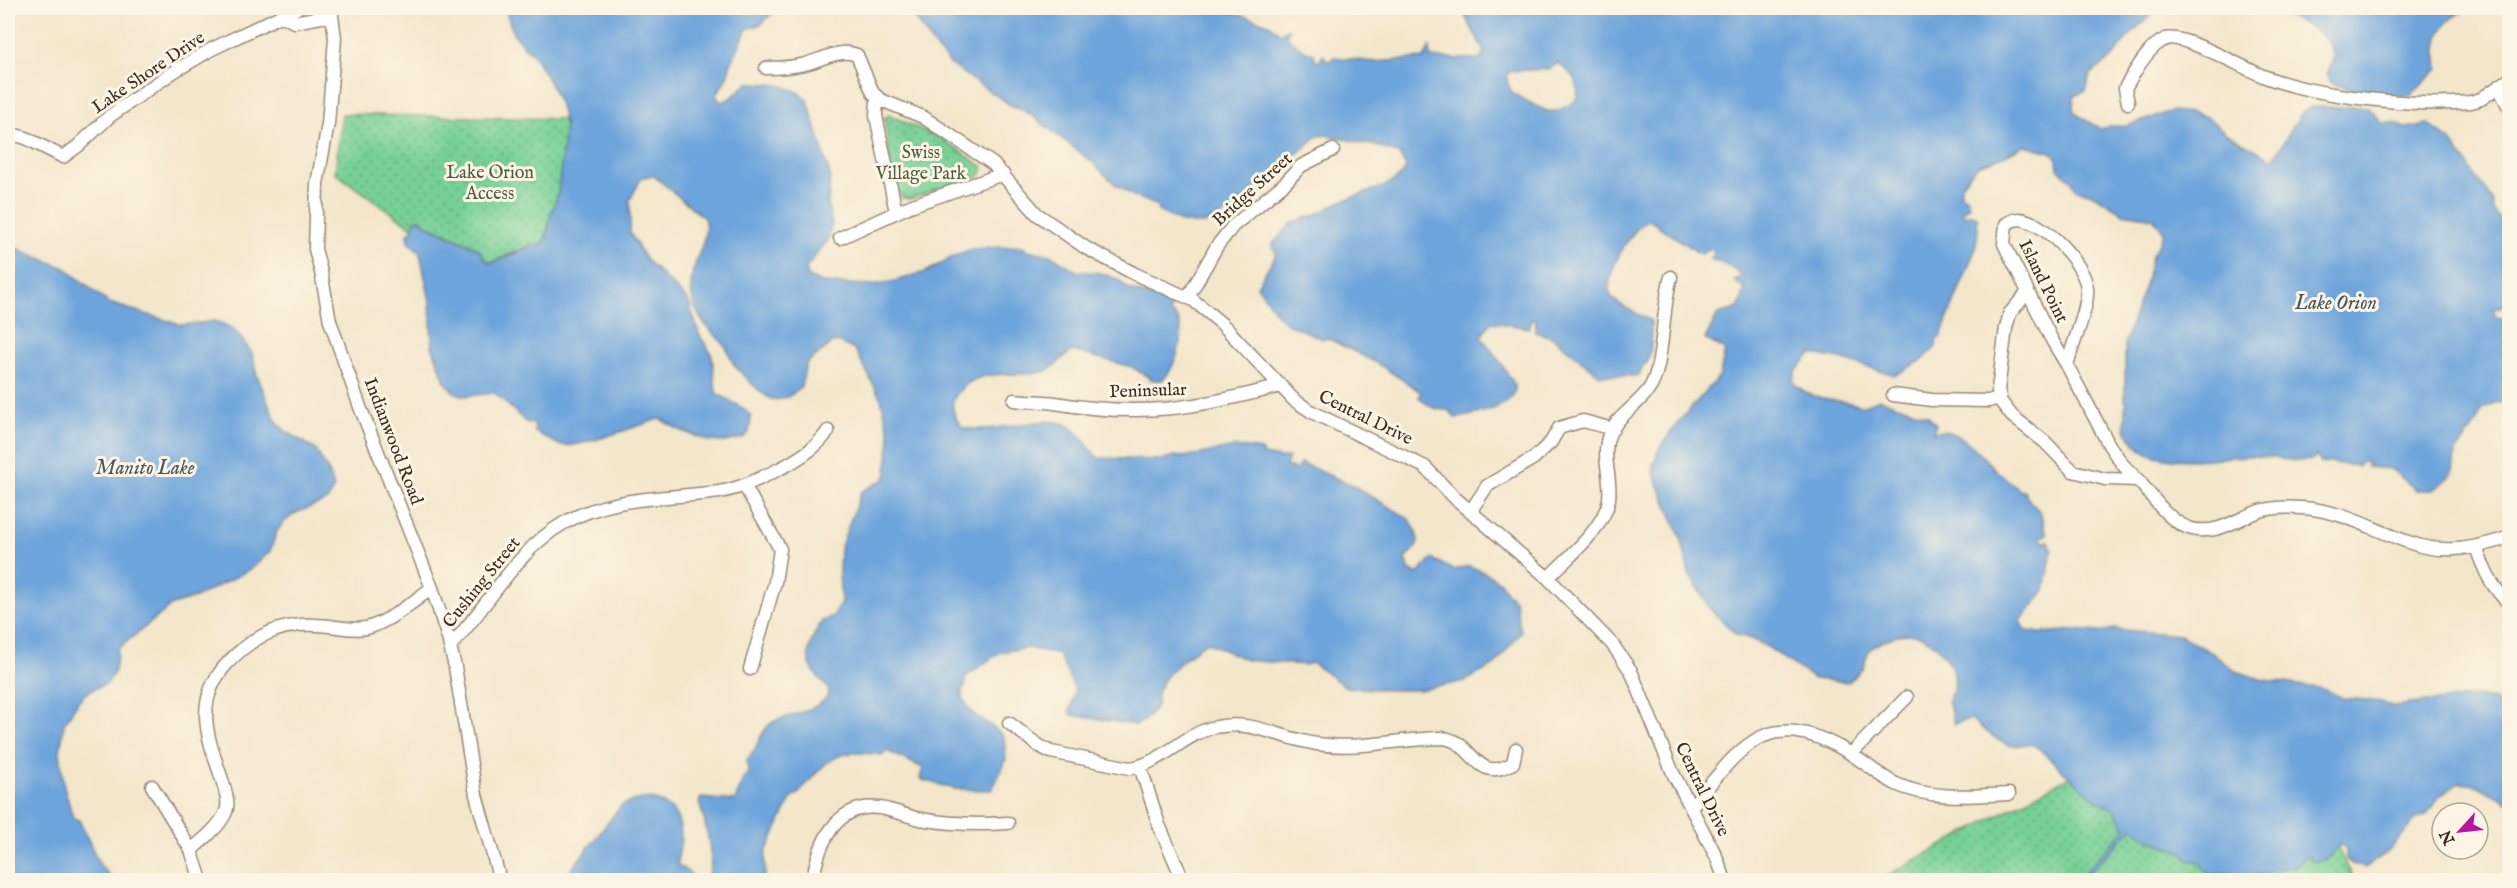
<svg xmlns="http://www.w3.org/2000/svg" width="2517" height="888" font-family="'IM FELL English',serif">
<defs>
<pattern id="grass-dots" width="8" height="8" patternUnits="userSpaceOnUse" patternTransform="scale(1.5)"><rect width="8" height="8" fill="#76d096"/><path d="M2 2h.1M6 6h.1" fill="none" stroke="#62a97a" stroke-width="1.8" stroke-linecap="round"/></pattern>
</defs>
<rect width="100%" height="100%" fill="#fcf5e5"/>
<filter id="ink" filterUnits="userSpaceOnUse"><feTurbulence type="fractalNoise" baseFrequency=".0167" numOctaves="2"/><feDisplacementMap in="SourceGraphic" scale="12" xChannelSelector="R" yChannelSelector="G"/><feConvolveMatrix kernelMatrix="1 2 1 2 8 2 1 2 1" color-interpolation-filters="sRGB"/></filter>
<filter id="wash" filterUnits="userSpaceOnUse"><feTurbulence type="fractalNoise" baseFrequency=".008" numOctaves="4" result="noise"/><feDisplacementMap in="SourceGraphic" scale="24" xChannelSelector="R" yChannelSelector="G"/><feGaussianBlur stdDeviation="1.35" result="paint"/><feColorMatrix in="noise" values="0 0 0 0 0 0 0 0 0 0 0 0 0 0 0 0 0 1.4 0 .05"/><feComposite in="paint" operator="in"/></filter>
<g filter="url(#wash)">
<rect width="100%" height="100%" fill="#f3e6ca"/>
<path fill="url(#grass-dots)" stroke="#587d5a" stroke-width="1.5" d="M342 114 562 119 565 127 564 146 558 194 550 217 545 241 540 245 529 246 490 263 468 243 427 225 419 219 412 227 335 173Z
M889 115 942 139 983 167V172L978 177 968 178 911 199 902 198C889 184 888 138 884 118Z
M2244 681 2355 880H1879Z"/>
<path fill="#6da4db" stroke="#54677c" stroke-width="1.5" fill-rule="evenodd" d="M505 8H786L776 10 761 24 747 29 730 66 727 77 716 96 721 102 731 98 748 83C768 83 796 84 808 101L830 175 828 206 832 224 828 240 806 268 808 277 823 283 870 285 888 283 926 272 958 254 972 249 1020 246 1028 250 1051 255 1076 271 1101 273 1119 280 1128 289 1167 302 1171 307 1170 313C1192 321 1176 370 1162 380H1153L1132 367 1073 351C1062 355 1056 369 1043 372 1013 378 979 365 957 394 948 405 954 417 962 427 990 436 1045 413 1067 425 1082 433 1087 448 1099 458L1163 460 1173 456C1200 461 1230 439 1262 451L1263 455 1280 458 1289 457 1286 466 1296 470 1301 463 1354 486 1408 518 1417 532 1418 543 1415 549 1404 560 1408 563 1409 570 1417 574 1432 559 1454 570 1469 566 1484 572 1500 582 1507 593 1515 601 1521 632 1495 665 1465 681 1419 690H1388L1346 687 1312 663 1305 665 1246 660 1207 642C1191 652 1149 684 1158 704L1145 720 1136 725 1072 715 1070 712 1075 690 1058 654 1028 648 1000 652 967 676 965 679 966 686 961 691C971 724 985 715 1004 737L1006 760 992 790 955 789 923 780 920 778 923 768 887 751 883 755C837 748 828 758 800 792 797 796 792 797 790 801 782 818 774 835 766 852 764 861 767 871 764 880H563L621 806C650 791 680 801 681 837 681 846 677 855 678 865L699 880 708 875C716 862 704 818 699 802L701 798 735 801 743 779 748 773 747 759C760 748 759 729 775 721 790 714 829 709 829 689 803 663 803 653 822 621L833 616 841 603 839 571 840 549 861 492 886 478 890 435 881 399 855 350 838 342 832 343 806 364 801 387C794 394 783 401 772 399 765 398 737 370 733 363 730 358 729 351 725 346 718 337 708 329 701 319 695 311 692 299 691 289 689 265 712 237 704 218L654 176 642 177 630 200V233L646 260 688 300 699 334 712 355 716 393 743 408 751 416 749 432 743 438 725 442 709 441 682 431 660 419C640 424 576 450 560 445 551 442 543 435 535 432L534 424 526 422 495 393 465 396 454 392 445 381 432 346 430 301 421 258 419 251 409 242 408 233 411 232 415 220 419 219 427 225 480 250 484 258 490 263C508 261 523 244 541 245L547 237 550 217 558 194 565 127 560 105 550 83 533 54 524 47 513 33Z
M908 8H1232V12L1269 24 1281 33 1288 28 1289 30 1286 35 1288 38 1306 51 1314 53 1315 61H1320L1323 55 1329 62 1334 57 1375 62 1424 58 1430 46V57L1432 58 1480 59 1484 51 1464 14 1470 8H2158L2128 37 2114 56 2090 75 2086 91 2074 96 2073 108 2075 113 2100 129 2112 126H2127L2172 111 2194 113 2207 117 2227 134 2273 159 2302 112 2310 107H2366L2374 113 2382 123H2395L2406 128 2428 124 2451 141 2492 200V208L2509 232V303L2493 310 2496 317 2509 321V406L2497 402 2483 409 2471 432 2455 453 2453 473 2434 490H2416L2391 469 2367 467V462H2359L2358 466 2321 462 2316 456 2313 460C2292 463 2273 457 2253 456 2216 455 2137 477 2125 425V342L2146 282 2150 260 2164 232 2153 218 2123 213 2092 194 2075 189 2072 181 2058 169 2057 159 2051 152 2024 145 2004 156 1978 165 1961 185V195L1967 198 1969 206 1962 212 1965 216 1972 214 1977 217 1978 232 1975 250 1940 338H1937L1936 347 1923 360 1895 375 1840 359 1811 354 1796 371 1793 382C1812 403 1839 398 1861 406L1880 399 1927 415 1936 424 1933 432C1960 425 1980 456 1998 472 2005 479 2014 483 2020 491L2024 490 2029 500 2040 512 2047 534 2041 537 2042 542 2049 541 2052 550 2045 591 2022 619 2021 624 2027 631 2040 633 2076 630 2099 632 2114 629 2180 635 2212 653 2235 671 2264 680 2312 687 2326 690 2343 698 2369 700 2393 706 2479 696 2494 700 2509 709V803L2477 785 2459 783 2439 797 2427 814 2414 821 2389 851 2365 868 2352 864 2346 858V849L2339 845 2328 858 2313 862 2310 857H2306L2296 865 2253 876 2224 873 2209 875 2200 862 2188 860 2184 853 2150 840 2133 828 2082 880H2077L2125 830 2124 824 2115 810 2101 803 2089 794 2037 747C2024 741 2025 746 2013 746 2002 746 1980 726 1971 719L1954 724 1948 700C1949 696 1953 693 1954 688 1959 666 1934 636 1912 634 1898 633 1880 641 1869 650L1862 669 1848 682 1814 679 1769 648 1752 639 1737 635 1710 609 1689 574 1682 541 1655 476 1653 463 1655 462 1658 451 1675 426 1720 375 1725 350 1705 339 1718 314C1741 307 1738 314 1745 288L1735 282 1734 280 1742 277 1735 269 1711 259 1715 251 1708 249 1702 254 1699 253 1649 220C1632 225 1601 280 1611 296 1617 306 1641 315 1651 321V349L1647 363 1643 365 1639 376 1600 375 1552 337 1535 332 1536 319H1532L1529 328 1491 322 1481 337C1487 343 1515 382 1515 388 1515 408 1469 416 1455 418L1449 410C1437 411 1427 406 1419 397L1421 393 1418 390 1377 363 1327 338 1323 339 1290 325 1278 316 1257 286 1277 253 1271 246 1292 223 1320 213 1339 202 1385 186 1401 176 1406 167 1399 154 1376 146 1326 135 1318 136 1249 193 1235 209 1204 224 1183 223 1158 211 1156 205 1134 196 1115 184 1092 162 1030 114 1009 104 952 66 937 50ZM1558 63C1569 71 1584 84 1575 101 1568 106 1557 113 1548 111 1544 111 1516 95 1513 93 1508 88 1507 81 1507 75L1511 71 1550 69Z
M2266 8H2472C2440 18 2434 38 2438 69L2410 96 2372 95 2332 84 2326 75C2328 69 2333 63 2333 57 2334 30 2285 16 2266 8Z
M8 245 65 268 109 303 182 325 216 321 234 329 252 353 257 375 275 419 284 430 316 450 329 472 334 487 328 500 296 513 284 522 277 531 270 551 253 568 195 598 172 605 118 649 115 671 107 684 89 691 79 700 64 724 60 752 64 786 73 818 79 820 100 865 114 880H8Z"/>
</g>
<g filter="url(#ink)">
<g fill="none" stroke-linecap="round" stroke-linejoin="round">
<g stroke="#978874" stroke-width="15">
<path id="minor" d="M331 8 335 38 328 124 317 184 315 249 321 272 330 321 360 407 432 588 448 638 455 667 476 795 500 880
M283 16 294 22 332 15
M766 68C779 68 792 67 805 64 821 60 840 48 857 55L873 93 881 100 923 117 993 164 1037 214 1086 248 1135 274 1193 300 1222 324 1294 400 1312 412 1425 467 1455 498 1548 578 1612 644 1631 671 1673 773 1716 856 1725 880
M2499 88 2510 109
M877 97 876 116 896 212
M2128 103 2125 88C2134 73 2149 45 2166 39 2182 33 2244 68 2263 76 2316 97 2414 107 2471 102L2481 99 2510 79
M8 133 26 138 63 157 78 146 110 116 173 72 212 49 297 8
M840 238 910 206 1003 174
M2028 292 2010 313 2006 328 1998 390 2001 402 2012 416 2045 442 2073 471 2105 479 2138 480C2152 496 2170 524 2192 529 2217 535 2235 520 2257 512 2271 507 2288 507 2302 508 2342 510 2375 531 2411 543 2444 555 2478 548 2510 537
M1188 297 1217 246 1233 226 1285 183 1301 166 1333 150
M2067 365 2053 342 2004 244 2006 224C2010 222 2014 219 2019 219 2043 220 2086 265 2087 289 2089 307 2072 345 2067 365L2109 445 2123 465 2138 480
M1893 395 1932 400 1989 401 2000 397
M1014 400C1028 402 1042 401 1055 403 1142 418 1197 408 1281 386
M744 485 780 549 775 582 750 669
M1470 512 1487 486 1534 458 1551 442 1559 428 1583 421 1613 429
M2476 547C2484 570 2491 587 2510 604
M1548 578C1568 557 1605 528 1609 499 1612 478 1601 455 1609 435 1617 415 1641 404 1651 386 1664 363 1662 307 1671 277
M450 646C489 606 515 551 564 523 612 495 667 499 719 492 744 488 765 476 787 465 804 455 817 447 828 431
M1009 723 1039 746 1051 752 1130 768C1162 764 1184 733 1216 727 1252 719 1282 739 1317 744 1359 750 1399 739 1440 738 1475 738 1473 786 1513 763L1516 749
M1851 754 1907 697
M1140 766 1159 825 1183 880
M152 786 191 850
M1691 807C1737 754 1762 705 1839 747 1859 757 1876 774 1896 784 1930 800 1972 796 2009 794
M201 880 191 850C203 840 218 828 225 814 230 805 226 793 223 783 210 742 192 706 224 667 248 639 279 623 316 625 332 625 349 631 366 628 385 625 415 600 432 588
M813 880C818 844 836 802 880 808 893 810 907 816 920 819 949 824 980 825 1008 823"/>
</g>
<use href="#minor" stroke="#fff" stroke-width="12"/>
</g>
</g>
<g text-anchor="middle" stroke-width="6" stroke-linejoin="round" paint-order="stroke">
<g font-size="18" fill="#3b2a1e" stroke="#fcf5e5">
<text transform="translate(148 72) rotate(-34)" y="6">Lake Shore Drive</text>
<text transform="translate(1252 189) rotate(-42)" y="6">Bridge Street</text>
<text transform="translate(2044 281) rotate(64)" y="6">Island Point</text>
<text transform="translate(1148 390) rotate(-2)" y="6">Peninsular</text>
<text transform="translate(1366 417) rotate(26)" y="6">Central Drive</text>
<text transform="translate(394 441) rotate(69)" y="6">Indianwood Road</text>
<text transform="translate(481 582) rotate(-51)" y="6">Cushing Street</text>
<text transform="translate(1703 789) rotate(64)" y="6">Central Drive</text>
</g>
<g font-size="18" fill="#4d5c42" stroke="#fcf5e5">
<text x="921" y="158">Swiss<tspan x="921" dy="21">Village Park</tspan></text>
<text x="490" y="178">Lake Orion<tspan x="490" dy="21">Access</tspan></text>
</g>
<g font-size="20" font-style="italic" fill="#4c5560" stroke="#fcf5e5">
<text x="2336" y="309">Lake Orion</text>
<text x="145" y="474">Manito Lake</text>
</g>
</g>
<rect width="2517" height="888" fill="none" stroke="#fcf5e5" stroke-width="30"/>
<g transform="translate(2460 831) rotate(243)"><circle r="28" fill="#fcf5e5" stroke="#afa495" stroke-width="1.5"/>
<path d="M0-4.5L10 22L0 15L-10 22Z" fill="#b5179e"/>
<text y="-9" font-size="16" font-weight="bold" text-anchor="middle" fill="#3b2a1e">N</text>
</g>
</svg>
